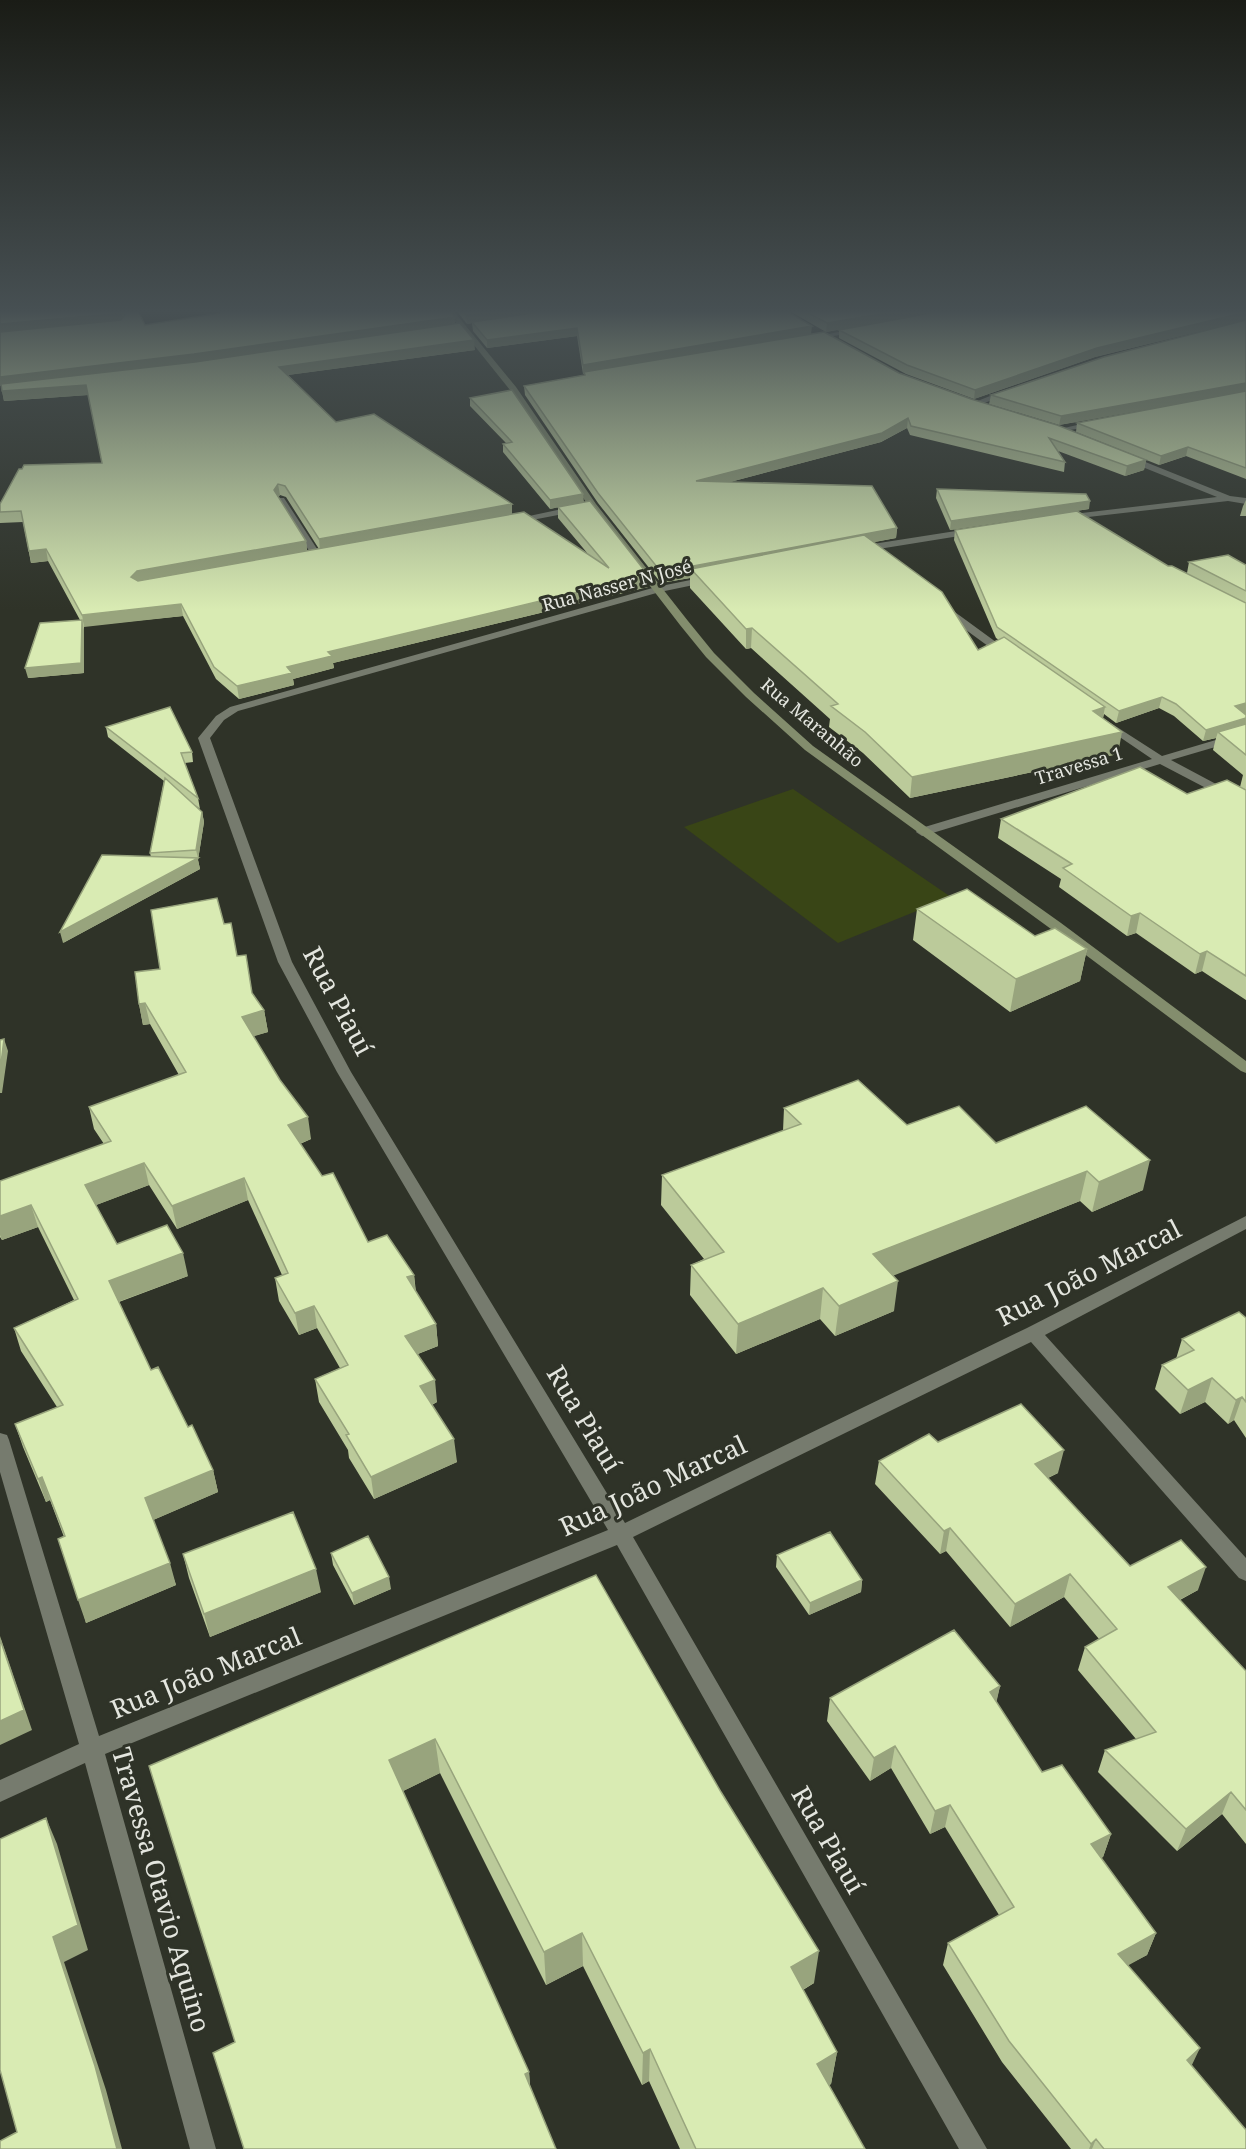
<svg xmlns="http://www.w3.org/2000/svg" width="1246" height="2149" font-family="'Noto Serif',serif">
<rect width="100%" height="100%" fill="#2f3328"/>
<path fill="#394516" d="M793 789 951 897 838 943 684 827Z"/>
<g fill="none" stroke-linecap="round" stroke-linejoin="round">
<path fill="#767b6e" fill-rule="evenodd" d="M859 328 861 331 812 340 808 338Z
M1005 390 1012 392 977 406 970 404Z
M1095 421 1099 423 1098 425 1059 432 1055 430Z
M1128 455 1230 496 1246 498V504L1228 501 1062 520V516L1065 515 1217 497 1125 460 1124 458Z
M278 498H284L321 555 319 557H313L277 500Z
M576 506 579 507V511L511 524 506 521Z
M975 528 980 531 978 533 860 552 855 549 860 546Z
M710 576 715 579 713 581 660 592 238 711 224 720 210 738 292 962 351 1072 625 1523 1027 1328 1246 1216V1229L1045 1335 1246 1558V1581L1239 1578 1031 1342 633 1537 987 2149H959L617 1545 105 1754 216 2149H190L85 1763 0 1802V1780L79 1744 0 1472V1433L7 1435 9 1440 99 1736 608 1530 337 1072 278 962 198 738 216 716 230 707 656 587Z
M940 607H948L1011 653V657H1003L940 611Z
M1106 720 1162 756 1246 731V738L1171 760 1246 800V809L1160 764 926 835 922 836 916 832 918 829 1152 759 1102 725V721Z"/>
<path fill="#838d6d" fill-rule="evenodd" d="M445 309H452L516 387 596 504 688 621 714 653 754 693 813 746 1061 923 1246 1061V1073L1241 1071 1051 929 805 750 746 697 706 657 680 625 590 508 510 390Z"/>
</g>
<path fill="#bbca9a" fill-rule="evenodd" d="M0 309H137L145 325 455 324 475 350 288 375 336 422 512 504V515L588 554 558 518V507L550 509 503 452V444L506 443 470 406V398L584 502 648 587 333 663 334 668 293 679 294 685 239 699 216 679 183 616 84 626V673L28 678 80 620 48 561 31 563 23 522 0 523V504L102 463 88 395 4 401 1 386ZM280 495 286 497 319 549 307 551 306 541 278 497Z
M455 309H783L811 334 899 373 1146 460 1144 470 1125 476 1058 451 1065 462 1064 472 910 435 907 428 881 442 730 482 897 528 896 538 874 542 978 650 999 640 996 638 954 540 955 530 1168 566 1187 573 1189 562 1246 565V1000L1202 971 1195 974 1136 933 1127 936 1059 887 1061 879 998 838 1001 819 1240 787 1243 775 1213 750 1216 738 1203 741 1174 716 1159 708 1116 723 1104 714 1103 718 1118 754 910 798 863 753 829 727 830 719 751 648 746 649 690 588V578L661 583 598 503 525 395 524 386 584 375V374H583L577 336 487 348 473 331 472 323 467 324Z
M786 309H952L826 332Z
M1246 320 1095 357 974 399 906 374 839 338V330Z
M1246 320V479L1186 456 1159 465 1076 432 1077 423 1186 402 1059 425 989 404 991 395Z
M937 489 1089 509 950 530 936 498Z
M1246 500V516H1240L1243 506Z
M106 727 192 752 193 762 185 763 198 798 200 809 194 804 202 812 204 822 198 860 200 869 63 943 151 857 150 853 164 781 108 737Z
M917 909 1035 936 1087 949 1080 981 1010 1012 913 940Z
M224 924 252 993 264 1010 268 1032 253 1036 311 1139 300 1144 322 1176 368 1242 414 1275 416 1292 436 1324 438 1346 418 1354 437 1402 432 1405 457 1462 374 1499 349 1458 348 1450 319 1402 315 1379 340 1368 317 1328 299 1335 279 1301 275 1278 282 1275 248 1200 177 1229 149 1185 96 1205 117 1244 188 1276 119 1302 151 1370 188 1427 213 1470 218 1492 153 1520 176 1585 86 1623 64 1537 50 1500 46 1502 23 1447 15 1424 57 1407 21 1351 14 1328 74 1300 38 1227 2 1240 0 1237V1181L104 1144 94 1129 89 1107 179 1075 150 1024 143 1025 139 1004 160 969Z
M1086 1106 1143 1190 1092 1212 1080 1201 893 1275 894 1311 835 1336 820 1319 736 1354 690 1295 691 1265 704 1259 661 1205 662 1175 783 1131 784 1108 907 1125 996 1143Z
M1246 1318V1438L1234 1420 1228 1424 1205 1402 1180 1414 1155 1389 1162 1365 1176 1359 1182 1339Z
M938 1442 1058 1473 1048 1478 1130 1566 1198 1590 1180 1600 1246 1671V1844L1222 1814 1177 1851 1098 1772 1105 1750 1136 1739 1078 1670 1085 1647 1099 1639 1064 1597 1010 1627 946 1551 940 1554 875 1484 879 1461Z
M331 1553 391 1589 354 1605 333 1565Z
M183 1554 321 1592 210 1637 189 1578Z
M777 1555 862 1580 861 1592 809 1615 776 1567Z
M596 1575 814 1983 803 1990 837 2052 831 2084 829 2085 865 2149H680L649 2081 642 2085 583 1966 546 1985 440 1773 403 1791 529 2072 530 2085 235 2042 149 1766Z
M1000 1686 996 1702 1042 1772 1111 1834 1103 1857 1101 1858 1156 1933 1147 1955 1127 1965 1246 2149H1071L1002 2062 943 1965 948 1943 999 1915 945 1827 930 1834 891 1768 870 1781 827 1721 830 1698Z"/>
<path fill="#98a47d" d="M508 309H564L467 324 466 315Z
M908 309H952L826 332 827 323Z
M1246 312V320L1095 357 974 399 975 390 1097 348Z
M122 313 124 321 0 333V324Z
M455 317V325L196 363 0 386V377Z
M812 326 811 334 583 374V365Z
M577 328V336L487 348V340Z
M474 340 475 350 280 376 279 367Z
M1246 383V392L1059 425 1061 416Z
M86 385 88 395 4 401 2 391Z
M908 418 907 428 881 442 696 491V481Z
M1188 447 1186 456 1159 465 1161 456Z
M1146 460 1144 470 1125 476 1127 466Z
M278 484 280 495 275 501 274 490Z
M583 494 584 502 550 509V500Z
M1090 501 1089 509 950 530 951 521Z
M512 504V515L320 551 319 539Z
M897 528 896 538 697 576 691 569 690 578 661 583V572Z
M306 541 307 552 140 583 131 577 137 571Z
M46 549 48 561 31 563 29 551Z
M648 575V587L333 663 334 668 293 679 294 685 239 699 237 686 328 652Z
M181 604 183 616 84 627 82 615Z
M82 620 84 630V673L28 678 25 668Z
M752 628 751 648 746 649V629Z
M1162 697 1159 708 1116 723 1119 711Z
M1246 703V714L1232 717 1235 706Z
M1105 707 1101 728 1093 711Z
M1246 718V729L1218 732 1216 738 1203 741 1206 730Z
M1122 732 1118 754 910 798 912 777Z
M202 812 204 822 198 860 200 869 63 943 60 932 198 858 196 850Z
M1140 913 1136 933 1127 936 1131 916Z
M1087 949 1080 981 1010 1012 1016 979Z
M1207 951 1202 971 1195 974 1200 954Z
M145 1003 150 1024 143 1025 139 1004Z
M264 1010 268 1032 245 1039 242 1017Z
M4 1039 8 1051 2 1093H0V1072Z
M308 1117 311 1139 292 1147 288 1125Z
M1150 1160 1143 1190 1092 1212 1099 1182Z
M144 1163 149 1185 91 1207 85 1185Z
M1087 1171 1080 1201 870 1285 873 1254Z
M244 1178 248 1200 177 1229 172 1206Z
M31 1205 38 1227 2 1240 0 1235V1216Z
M183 1253 188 1276 115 1303 109 1281Z
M414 1275 416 1297 407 1277Z
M898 1281 894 1311 835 1336 839 1306Z
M823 1288 820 1319 736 1354 738 1324Z
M314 1306 317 1328 299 1335 295 1313Z
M436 1324 438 1346 407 1358 405 1336Z
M1212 1378 1205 1402 1180 1414 1188 1390Z
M435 1380 437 1402 422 1409 420 1386Z
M1242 1397 1234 1420 1228 1424 1236 1400Z
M454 1439 457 1462 374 1499 371 1477Z
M1064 1450 1058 1473 1029 1487 1035 1464Z
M213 1470 218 1492 151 1521 145 1498Z
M42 1477 50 1500 46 1502 38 1479Z
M950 1528 946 1551 940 1554 944 1531Z
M170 1563 176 1585 86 1623 78 1600Z
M1206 1567 1198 1590 1160 1610 1168 1587Z
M316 1569 321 1592 210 1637 204 1614Z
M1070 1574 1064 1597 1010 1627 1015 1604Z
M389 1577 391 1589 354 1605 352 1593Z
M862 1580 861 1592 809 1615 810 1603Z
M0 1636 32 1730 0 1745Z
M1000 1686 995 1709 990 1692Z
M435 1739 440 1773 395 1795 389 1760Z
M895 1746 891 1768 870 1781 874 1758Z
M1231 1792 1222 1814 1177 1851 1186 1829Z
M950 1805 945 1827 930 1834 935 1811Z
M46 1818 57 1844 88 1950 64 1962 106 2090 122 2149H117L53 1937Z
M1111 1834 1103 1857 1083 1867 1091 1844Z
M582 1933 583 1966 546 1985 544 1952Z
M1156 1933 1147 1955 1109 1976 1118 1954Z
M819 1951 814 1983 787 1999 791 1967Z
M1200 2048 1190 2069 1187 2060Z
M650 2049 649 2081 642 2085 643 2053Z
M837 2052 831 2084 812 2095 817 2064Z
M529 2072 531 2103 525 2074Z
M1096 2139 1092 2149H1089L1091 2144Z"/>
<path fill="#d9ebb3" stroke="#98a47d" stroke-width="1.5" d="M0 309H137L145 325 247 309H448L455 317 194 354 0 377V332L121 320 125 315 122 313 0 324Z
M461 309H508L466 315Z
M561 309H783L812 326 583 365 577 328 487 340 472 322Z
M801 309H908L827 323Z
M953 309H1246V312L1097 348 975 390 907 365 839 330Z
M1246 320V383L1061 416 991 395 1104 357Z
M460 323 474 340 279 367 336 422 374 414 512 504 319 539 285 486 278 484 274 490 306 541 137 571 131 577 138 581 524 512 609 568 558 507 590 501 648 575 328 652 332 656 287 667 292 673 237 686 214 667 181 604 82 615 46 549 29 551 21 511 0 512V504L19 469H22L24 465 102 463 86 385 2 391 1 384 195 362Z
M824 332 899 373 971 399 1057 425 1146 460 1127 466 1049 438 1065 462 911 426 908 418 882 433 696 481 872 486 897 528 661 572 598 493 524 386 585 375 584 372Z
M512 390 583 494 550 500 503 444 512 442 470 398Z
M1246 391V468L1188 447 1161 456 1077 423Z
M937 489 1086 494 1090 501 951 521Z
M1077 511 1168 566H1172L1246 603V703L1235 706 1246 715V718L1206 730 1176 704 1162 697 1119 711 997 627 955 530Z
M864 535 942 592 978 650 1004 637 1105 707 1093 711 1122 732 912 777 865 732 831 706 838 704 752 628 746 629 691 569Z
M1228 555 1246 565V591L1189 562Z
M82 620 81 663 25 668 40 623Z
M170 707 192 752 181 753 198 798 106 727Z
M1246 724V755L1218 732Z
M1140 767 1187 794 1227 780 1246 790V976L1207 951 1200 954 1140 913 1131 916 1063 868 1072 864 1001 819Z
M165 778 202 812 196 850 150 853Z
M102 855 198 858 60 932Z
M967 889 1035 936 1055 928 1087 949 1016 979 917 909Z
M217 898 224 924 231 923 237 956 246 955 252 993 264 1010 242 1017 280 1080 308 1117 288 1125 322 1176 333 1173 368 1242 387 1235 414 1275 407 1277 436 1324 405 1336 435 1380 420 1386 454 1439 371 1477 346 1435 349 1434 315 1379 348 1365 314 1306 295 1313 275 1278 288 1273 244 1178 172 1206 144 1163 85 1185 117 1244 167 1225 183 1253 109 1281 151 1370 158 1367 188 1427 192 1425 213 1470 145 1498 170 1563 78 1600 58 1539 65 1536 42 1477 38 1479 15 1424 63 1405 14 1328 78 1299 31 1205 0 1216V1181L111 1141 89 1107 186 1072 145 1003 139 1004 135 972 160 969 151 910Z
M4 1039 0 1072V1040Z
M858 1080 907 1125 959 1106 996 1143 1086 1106 1150 1160 1099 1182 1087 1171 873 1254 898 1281 839 1306 823 1288 738 1324 691 1265 724 1252 662 1175 801 1124 784 1108Z
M1239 1312 1246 1318V1402L1242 1397 1236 1400 1212 1378 1188 1390 1162 1365 1194 1350 1182 1339Z
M1021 1404 1064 1450 1035 1464 1130 1566 1181 1540 1206 1567 1168 1587 1246 1671V1810L1231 1792 1186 1829 1105 1750 1156 1732 1085 1647 1117 1629 1070 1574 1015 1604 950 1528 944 1531 879 1461 929 1434 938 1442Z
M293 1512 316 1569 204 1614 183 1554Z
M830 1532 862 1580 810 1603 777 1555Z
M368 1536 389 1577 352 1593 331 1553Z
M596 1575 721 1792 819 1951 791 1967 837 2052 817 2064 865 2149H696L650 2049 643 2053 582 1933 544 1952 435 1739 389 1760 529 2072 525 2074 556 2149H244L213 2053 235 2042 149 1766Z
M954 1630 1000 1686 990 1692 1042 1772 1062 1765 1111 1834 1091 1844 1156 1933 1118 1954 1200 2048 1187 2060 1246 2130V2149H1104L1096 2139 1091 2144 1009 2041 948 1943 1014 1907 950 1805 935 1811 895 1746 874 1758 830 1698Z
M0 1639 24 1710 0 1721Z
M46 1818 78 1925 53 1937 95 2066 117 2149H0V2141L17 2132 0 2070V1839Z"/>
<linearGradient id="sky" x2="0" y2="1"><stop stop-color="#1a1c16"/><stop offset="0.51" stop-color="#475053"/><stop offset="1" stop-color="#475053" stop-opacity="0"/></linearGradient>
<rect width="1246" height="610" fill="url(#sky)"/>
<g text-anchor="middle" stroke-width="6" stroke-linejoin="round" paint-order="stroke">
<g font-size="18" fill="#e4e6df" stroke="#2f3328">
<text transform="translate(617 586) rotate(-15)" y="6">Rua Nasser N José</text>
<text transform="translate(812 723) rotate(40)" y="6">Rua Maranhão</text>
<text transform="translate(1079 766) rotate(-17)" y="6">Travessa 1</text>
</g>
<g font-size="26" fill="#e4e6df" stroke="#2f3328">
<text transform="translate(338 1001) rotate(62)" y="9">Rua Piauí</text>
<text transform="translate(1089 1273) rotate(-27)" y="9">Rua João Marcal</text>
<text transform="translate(584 1419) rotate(59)" y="9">Rua Piauí</text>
<text transform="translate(653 1486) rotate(-25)" y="9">Rua João Marcal</text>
<text transform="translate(206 1673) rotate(-22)" y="9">Rua João Marcal</text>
<text transform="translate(828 1840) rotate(60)" y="9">Rua Piauí</text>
<text transform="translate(161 1890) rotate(74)" y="9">Travessa Otavio Aquino</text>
</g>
</g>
</svg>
